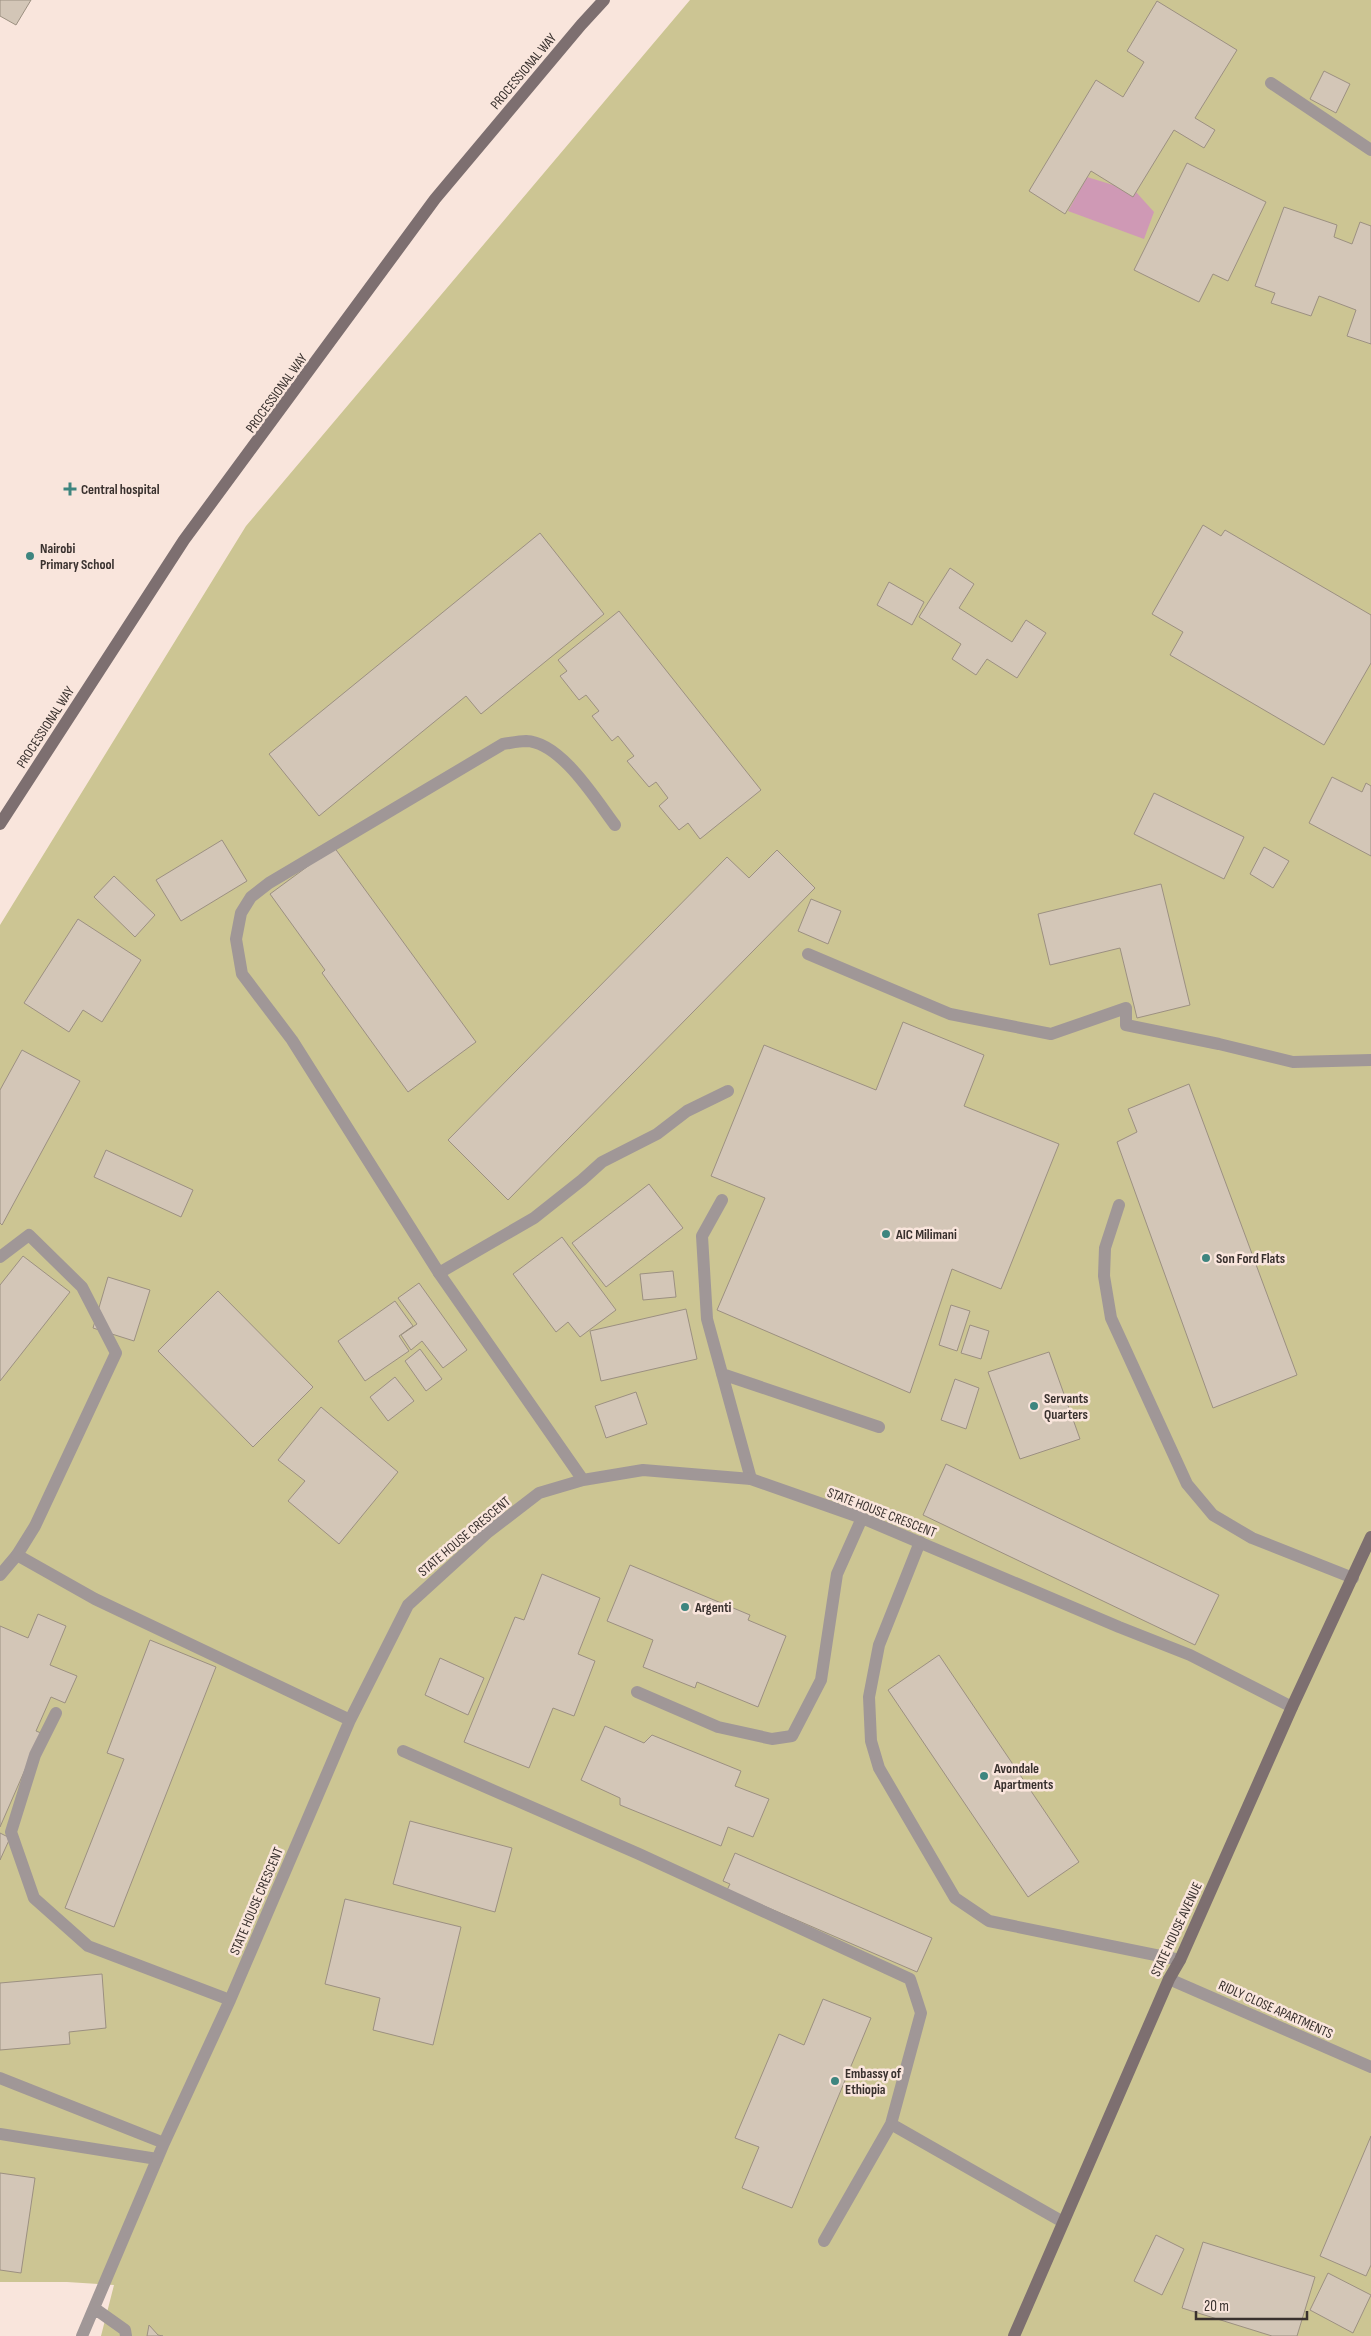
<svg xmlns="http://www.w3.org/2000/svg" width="1371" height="2336" font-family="'Sofia Sans Condensed',sans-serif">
<rect width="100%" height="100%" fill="#f9e5dc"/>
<path fill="#ccc593" d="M690 0H1371V2336H101L114 2285 67 2282H0V925L246 526Z"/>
<path fill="#cf99b5" d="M1087 177 1136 192 1154 212 1144 239 1068 211Z"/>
<path fill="#d3c6b7" stroke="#9c9081" d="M0 0H31L16 25 0 16Z
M1157 1 1237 50 1195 118 1215 130 1204 148 1174 130 1133 197 1091 171 1065 214 1029 191 1096 80 1123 97 1144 62 1127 51Z
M1324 71 1350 84 1336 113 1310 99Z
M1187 163 1266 202 1228 281 1213 274 1199 302 1134 270Z
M1284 207 1337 225 1334 237 1352 244 1360 222 1371 226V344L1347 336 1356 310 1319 296 1311 316 1271 303 1275 293 1255 286Z
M1203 525 1221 536 1225 530 1371 615V663L1324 745 1170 655 1183 632 1152 614Z
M540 533 604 614 481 714 466 696 319 816 269 754Z
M950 568 974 584 959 608 1012 642 1026 620 1046 633 1017 678 987 659 976 675 952 659 961 644 919 617Z
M889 582 924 602 912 625 877 605Z
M619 611 761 790 700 839 688 823 679 830 659 806 668 798 656 782 649 787 627 761 634 756 618 736 612 741 592 716 599 711 586 695 579 700 560 676 567 671 558 660Z
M1332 777 1362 792 1366 783 1371 786V856L1309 823Z
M1154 793 1244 837 1224 879 1134 834Z
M222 840 247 881 181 921 156 880Z
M334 847 476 1042 408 1092 322 973 325 970 270 894Z
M1264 847 1289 861 1273 888 1250 874Z
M777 850 815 888 508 1200 448 1140 727 857 749 878Z
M114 876 155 915 135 937 94 897Z
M1161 884 1190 1005 1137 1018 1120 948 1050 965 1038 914Z
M811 899 841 911 828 944 798 931Z
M78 919 141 960 102 1022 83 1010 69 1032 24 1003Z
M903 1022 984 1055 964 1106 1059 1144 1001 1289 952 1269 910 1393 717 1310 765 1198 711 1176 764 1045 876 1090Z
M22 1050 80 1081 2 1225 0 1223V1090Z
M1189 1084 1297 1375 1213 1408 1117 1142 1137 1132 1128 1109Z
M106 1150 193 1190 181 1217 94 1177Z
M649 1184 683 1228 606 1287 572 1243Z
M562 1237 616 1310 580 1337 568 1322 556 1332 513 1274Z
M23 1256 70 1292 0 1381V1285Z
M673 1271 676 1297 643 1300 640 1274Z
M108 1277 150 1290 134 1341 93 1328Z
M419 1283 467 1350 443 1368 422 1341 411 1350 401 1335 417 1324 398 1298Z
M218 1291 313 1387 253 1447 158 1351Z
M395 1301 413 1326 399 1336 409 1351 365 1381 338 1341Z
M951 1305 970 1311 957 1351 939 1345Z
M686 1309 697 1359 601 1381 590 1331Z
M970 1325 989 1331 981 1359 961 1353Z
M420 1349 442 1379 426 1391 405 1361Z
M1049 1352 1080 1439 1020 1459 988 1372Z
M395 1377 414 1401 388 1421 370 1397Z
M955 1379 979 1388 966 1429 941 1420Z
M636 1392 647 1424 606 1438 595 1406Z
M321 1407 398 1472 339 1544 288 1501 305 1481 278 1460Z
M946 1464 1219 1595 1195 1645 923 1515Z
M630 1565 750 1615 748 1620 786 1636 758 1707 697 1682 695 1688 643 1667 653 1640 607 1621Z
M542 1574 600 1598 578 1654 595 1661 574 1716 553 1708 529 1768 464 1742 515 1617 524 1620Z
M38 1614 66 1626 50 1665 77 1676 65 1703 51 1697 36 1731 41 1733 0 1827V1626L28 1638Z
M150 1640 216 1667 114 1927 65 1908 124 1759 107 1753Z
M939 1655 1079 1862 1028 1897 888 1690Z
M440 1658 484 1678 468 1715 425 1695Z
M605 1726 644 1743 652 1735 741 1771 735 1786 769 1799 753 1837 728 1827 721 1846 620 1805V1798L581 1780Z
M410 1821 512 1848 495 1912 393 1884Z
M0 1833 10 1838 0 1860Z
M735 1853 932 1938 917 1972 727 1890 730 1884 723 1881Z
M345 1899 461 1927 433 2045 373 2030 380 1998 325 1984Z
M102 1974 106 2028 69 2032 70 2044 0 2050V1983Z
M823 1999 871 2018 792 2208 742 2188 759 2147 735 2138 779 2034 804 2045Z
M1371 2136V2265L1366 2276 1320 2256Z
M0 2173 35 2178 21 2273 0 2270Z
M1156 2235 1184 2249 1162 2295 1134 2281Z
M1203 2242 1315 2277 1297 2336H1272L1182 2308Z
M1328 2273 1371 2295 1353 2333 1310 2310Z
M149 2325 158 2335 163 2336H147Z"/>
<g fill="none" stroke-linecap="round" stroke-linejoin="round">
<path stroke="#a09797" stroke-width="12" d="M1271 83 1371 150
M808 954 950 1014 1051 1034 1126 1008V1025L1219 1044 1293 1062 1371 1060
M722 1200 702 1236 707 1319 751 1479
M1119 1205 1105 1248 1104 1276 1111 1318 1187 1484 1213 1515 1252 1538 1353 1578
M439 1273 534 1218 582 1180 602 1162 657 1134 687 1111 728 1091
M722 1374 879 1427
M920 1542 879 1645 869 1697 871 1741 879 1768 955 1898 989 1921 1180 1960
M0 1575 17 1555
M637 1692 718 1727 772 1739 792 1736 821 1680 837 1574 862 1518
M403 1751 639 1854 910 1979 921 2013 891 2124
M1169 1979 1371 2067
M0 2134 157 2159
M824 2241 891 2124 1063 2222"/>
<path stroke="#a09797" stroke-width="12" d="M0 1257 29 1235 82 1287 116 1353 35 1526 17 1555 95 1599 350 1720
M583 1480 439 1273 292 1040 242 974 236 939 241 913 251 897 269 883 503 744C510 743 519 741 526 741 561 742 596 800 615 825
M56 1713 35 1755 11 1832 34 1898 88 1946 230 2000
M0 2078 164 2143
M94 2308 125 2330 126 2336
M82 2336 164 2143 230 2000 350 1720 408 1605 487 1533 539 1493 583 1480 643 1470 751 1479 862 1518 1119 1627 1190 1655 1292 1707"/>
<path stroke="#7d6f70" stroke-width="12" d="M0 824 184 540 435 199 581 25 604 0
M1014 2336 1169 1979 1180 1960 1292 1707 1371 1537"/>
</g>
<g fill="#3e857f" stroke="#f9e5dc" stroke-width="2">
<path d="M67.5 481.5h5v5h5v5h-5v5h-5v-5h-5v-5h5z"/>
<circle cx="30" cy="556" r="5"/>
<circle cx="886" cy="1234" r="5"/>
<circle cx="1206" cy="1258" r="5"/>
<circle cx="1034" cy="1406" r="5"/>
<circle cx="685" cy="1607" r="5"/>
<circle cx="984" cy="1776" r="5"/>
<circle cx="835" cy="2081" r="5"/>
</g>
<g text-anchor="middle" stroke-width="5" stroke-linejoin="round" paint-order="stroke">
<g font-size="14" fill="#39312e" stroke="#f9e5dc">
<text transform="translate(523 71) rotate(-50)" y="5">PROCESSIONAL WAY</text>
<text transform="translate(276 393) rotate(-54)" y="5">PROCESSIONAL WAY</text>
<text transform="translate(45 727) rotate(-57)" y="5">PROCESSIONAL WAY</text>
<text transform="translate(882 1512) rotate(21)" y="5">STATE HOUSE CRESCENT</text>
<text transform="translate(464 1536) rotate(-40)" y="5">STATE HOUSE CRESCENT</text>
<text transform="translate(256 1901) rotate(-67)" y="5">STATE HOUSE CRESCENT</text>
<text transform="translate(1176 1929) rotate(-65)" y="5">STATE HOUSE AVENUE</text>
<text transform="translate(1276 2009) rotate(24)" y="5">RIDLY CLOSE APARTMENTS</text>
</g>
<g font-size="14" font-weight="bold" fill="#39312e" stroke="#f9e5dc" text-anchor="start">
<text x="81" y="494">Central hospital</text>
<text x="40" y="553">Nairobi<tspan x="40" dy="16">Primary School</tspan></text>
<text x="896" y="1239">AIC Milimani</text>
<text x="1216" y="1263">Son Ford Flats</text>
<text x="1044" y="1403">Servants<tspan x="1044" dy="16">Quarters</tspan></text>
<text x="695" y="1612">Argenti</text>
<text x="994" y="1773">Avondale<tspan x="994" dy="16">Apartments</tspan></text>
<text x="845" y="2078">Embassy of<tspan x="845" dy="16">Ethiopia</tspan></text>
</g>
</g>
<path d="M1196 2311v8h111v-8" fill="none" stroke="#39312e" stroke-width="2.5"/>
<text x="1204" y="2311" font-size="15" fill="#39312e" stroke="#f9e5dc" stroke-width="4" paint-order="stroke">20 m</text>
</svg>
